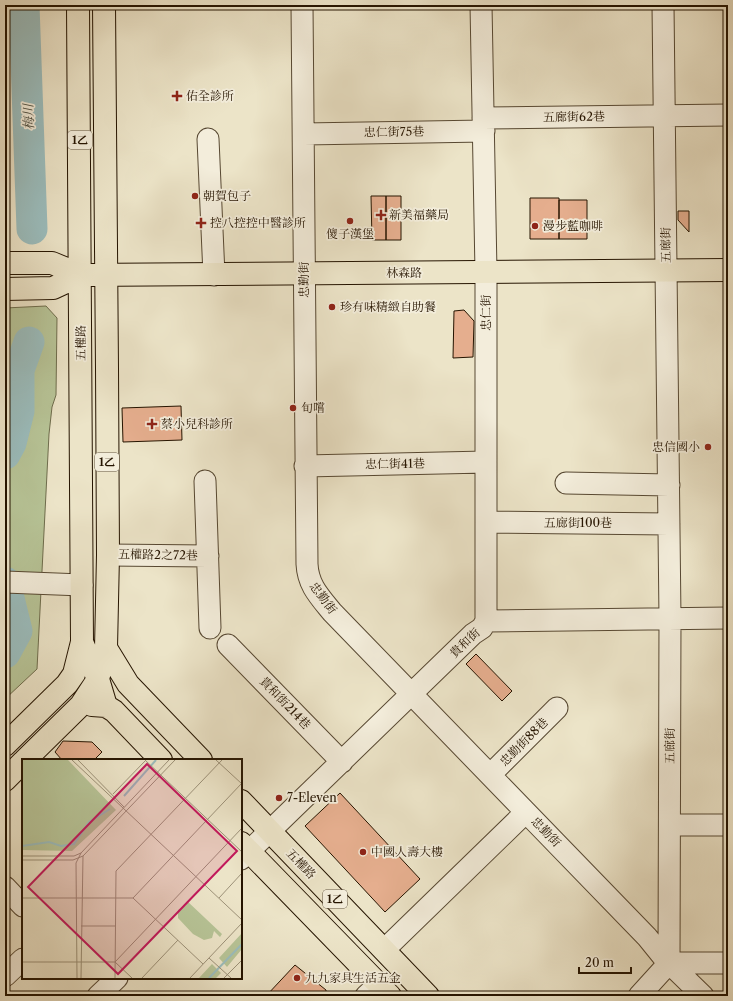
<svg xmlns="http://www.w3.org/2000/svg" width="733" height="1001" font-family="'Libre Caslon Text','Noto Serif TC',serif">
<rect width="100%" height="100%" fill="#ece4c8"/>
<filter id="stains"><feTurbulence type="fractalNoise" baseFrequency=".005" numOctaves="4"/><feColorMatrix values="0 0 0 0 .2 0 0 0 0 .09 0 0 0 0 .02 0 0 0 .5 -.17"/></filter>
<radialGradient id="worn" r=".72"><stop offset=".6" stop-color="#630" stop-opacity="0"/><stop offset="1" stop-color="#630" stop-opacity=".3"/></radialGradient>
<path fill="#b7c497" stroke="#6e6c4c" d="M46 306 57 318 56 395 52 407 49 434 37 669 5 699V308Z"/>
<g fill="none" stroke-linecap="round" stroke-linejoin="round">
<path stroke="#9bbdbd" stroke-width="31" d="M24 5 32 229
M5 454 11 443 19 411V370L29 342
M5 582 17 631 5 653"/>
</g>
<path fill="#e5ae8e" stroke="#251400" d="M371 196H386V240H372Z
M386 196H401V240H386Z
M530 198H559V239H530Z
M559 200H587V239H559Z
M678 211H689V232L678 220Z
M464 310 474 321 473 357 453 358 454 311Z
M181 406 182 440 123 442 122 408Z
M476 654 512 691 502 701 466 664Z
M63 741 92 742 102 752 94 760H62L55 752Z
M340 793 420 879 385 912 305 826Z
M295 965 326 990V996H266Z"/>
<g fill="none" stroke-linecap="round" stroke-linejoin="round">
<g stroke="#574832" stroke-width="23">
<path id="minor" d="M302 5 307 564C308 585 319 596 332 612L647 937 664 958 703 996
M481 5 486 272V621
M483 118 728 115
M304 134 484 131
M208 139 214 275
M305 466 486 462
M205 481 210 628
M566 483 669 485
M486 522 669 524
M108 555 208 556
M5 582 82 585
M228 645 342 762
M490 775 557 708
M670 825H728
M241 859 473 634 482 628 486 621 728 618
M5 887 23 906
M384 950 526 812
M669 963H728
M5 976 23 959
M98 996 117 978
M366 996 379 984
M639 996 669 963 670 618 663 5"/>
</g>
<g stroke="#251400" stroke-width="24">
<path id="major" d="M78 5 82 642 98 679 106 706
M5 263H52L81 275 728 270
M5 289 53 288 81 275
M106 648 128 684 201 760
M92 705 106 706 114 711 161 760
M5 745 67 684 74 674 82 642
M25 760 81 705 98 679 106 648 108 555 107 368 104 5
M5 780 23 762
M241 801 428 996
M241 843 390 996"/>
</g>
<use href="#minor" stroke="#f3eddb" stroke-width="21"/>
<use href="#major" stroke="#ece4c8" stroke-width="22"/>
</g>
<g fill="#8f2418" stroke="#f3eddb" stroke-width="1.5">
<path d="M175 90h4v4h4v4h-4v4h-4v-4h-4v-4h4z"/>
<circle cx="195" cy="196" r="4"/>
<path d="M379 209h4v4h4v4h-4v4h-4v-4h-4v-4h4z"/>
<circle cx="350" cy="221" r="4"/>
<path d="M199 217h4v4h4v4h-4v4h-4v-4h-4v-4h4z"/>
<circle cx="535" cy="226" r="4"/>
<circle cx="332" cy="307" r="4"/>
<circle cx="293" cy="408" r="4"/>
<path d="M150 418h4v4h4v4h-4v4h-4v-4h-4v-4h4z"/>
<circle cx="708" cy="447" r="4"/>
<circle cx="279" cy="798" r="4"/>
<circle cx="363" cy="852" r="4"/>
<circle cx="297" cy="978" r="4"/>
</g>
<g text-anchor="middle" stroke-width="3.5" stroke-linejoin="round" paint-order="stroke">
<g fill="#f3eddb" stroke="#635542" stroke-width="1">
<rect x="68" y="131" width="24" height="18" rx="3"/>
<rect x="95" y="453" width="24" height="18" rx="3"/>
<rect x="323" y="890" width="24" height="18" rx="3"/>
</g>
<g font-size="11" font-weight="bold" fill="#251400">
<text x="80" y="144">1乙</text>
<text x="107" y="466">1乙</text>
<text x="335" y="903">1乙</text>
</g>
<g font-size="12" fill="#251400" stroke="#f3eddb" text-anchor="start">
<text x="186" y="100">佑全診所</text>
<text x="203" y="200">朝賀包子</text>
<text x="389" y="219">新美福藥局</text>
<text x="210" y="227">控八控控中醫診所</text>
<text x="543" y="230">漫步藍咖啡</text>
<text x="350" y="238" text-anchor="middle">傻子漢堡</text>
<text x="340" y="311">珍有味精緻自助餐</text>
<text x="301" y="412">旬嚐</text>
<text x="161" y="428">蔡小兒科診所</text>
<text x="700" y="451" text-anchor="end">忠信國小</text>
<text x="287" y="802">7-Eleven</text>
<text x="371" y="856">中國人壽大樓</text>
<text x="305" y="982">九九家具生活五金</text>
</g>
<g font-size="12" fill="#251400" stroke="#f3eddb">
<text transform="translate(574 117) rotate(-1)" y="4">五廊街62巷</text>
<text transform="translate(394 132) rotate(-1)" y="4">忠仁街75巷</text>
<text transform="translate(666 245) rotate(-91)" y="4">五廊街</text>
<text x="404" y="277">林森路</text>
<text transform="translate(304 280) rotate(-90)" y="4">忠勤街</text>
<text transform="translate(486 313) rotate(-90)" y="4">忠仁街</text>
<text transform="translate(81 343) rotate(-90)" y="4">五權路</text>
<text transform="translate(395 464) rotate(-1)" y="4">忠仁街41巷</text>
<text x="578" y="527">五廊街100巷</text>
<text transform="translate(158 555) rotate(1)" y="4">五權路2之72巷</text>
<text transform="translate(323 598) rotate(53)" y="4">忠勤街</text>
<text transform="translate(465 643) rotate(-43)" y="4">貴和街</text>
<text transform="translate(285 703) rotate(46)" y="4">貴和街214巷</text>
<text transform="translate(524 742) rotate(-45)" y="4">忠勤街88巷</text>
<text transform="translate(670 746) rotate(-90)" y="4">五廊街</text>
<text transform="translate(546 832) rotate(46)" y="4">忠勤街</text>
<text transform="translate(301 864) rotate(46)" y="4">五權路</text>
</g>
<g font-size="13" font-style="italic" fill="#4e4f42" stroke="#f3eddb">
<text transform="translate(28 117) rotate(-92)" y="5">梅川</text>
</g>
</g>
<g transform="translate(22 759)">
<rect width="220" height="220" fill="#ece4c8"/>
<path d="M0 1H46L94 51 50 92 0 91ZM165 142 200 175 198 178 192 172 190 179 182 181 171 175 156 159V151L164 146ZM220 174V190L205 208 197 199ZM190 205 199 214 194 219H177Z" fill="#b7c497"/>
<path fill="none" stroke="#9bbdbd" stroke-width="2" d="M102 37 134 1M0 87 27 83 39 87 52 85 67 63 88 50M187 219 220 185"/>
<path fill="none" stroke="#9c9178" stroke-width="1" d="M50 1 220 161M56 1 102 48M123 1 220 93M194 1 220 25M91 35 124 1M0 97H52L59 94M0 101H51L61 97 153 1M0 139H111L181 205M111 139 220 24M197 139 220 114M59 167H93M187 199 209 219M0 203H93L220 69M93 203 110 219M55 219 54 104 59 94 147 1M59 219 61 97M93 219 94 112 200 1M120 219 156 181M168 219 220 164M202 219 220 201"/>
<path fill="#c2185b" fill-opacity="0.15" stroke="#c2185b" stroke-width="2" d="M125 5 215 92 96 215 6 128Z"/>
<rect width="220" height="220" fill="none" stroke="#251400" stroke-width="2"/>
</g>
<rect width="733" height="1001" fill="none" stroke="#ece4c8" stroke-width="20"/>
<rect x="6" y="6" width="721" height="989" fill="none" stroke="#251400" stroke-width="2"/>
<rect x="10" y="10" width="713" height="981" fill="none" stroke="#251400"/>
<path d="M579 967v6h52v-6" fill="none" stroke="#251400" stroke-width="2"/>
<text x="585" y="967" font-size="12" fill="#251400" stroke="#f3eddb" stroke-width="3" paint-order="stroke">20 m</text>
<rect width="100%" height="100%" filter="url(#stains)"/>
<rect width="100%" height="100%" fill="url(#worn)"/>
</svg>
